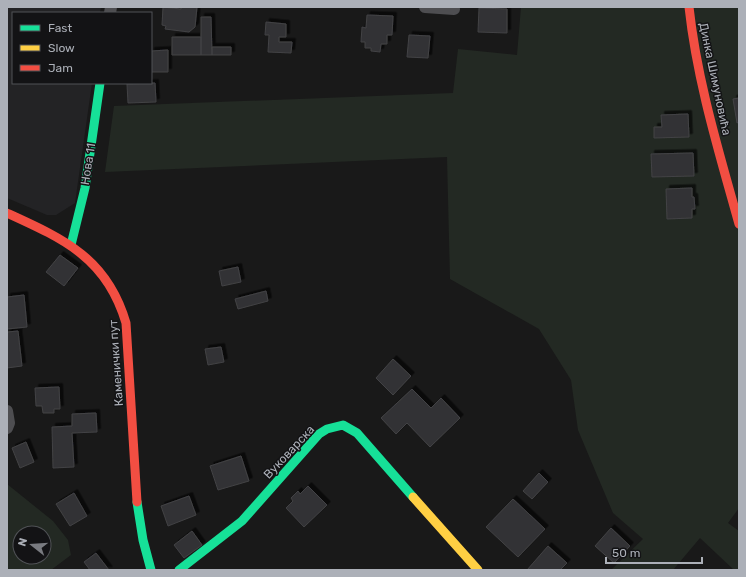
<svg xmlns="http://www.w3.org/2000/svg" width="746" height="577" font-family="Rubik,sans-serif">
<defs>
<filter id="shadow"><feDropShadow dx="3.5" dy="-3.5" stdDeviation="0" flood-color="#0009"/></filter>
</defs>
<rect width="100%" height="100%" fill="#191919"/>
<path fill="#232325" d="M7 7H101L100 13H13V83H92L75 203 56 215H47L7 198Z"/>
<path fill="#232923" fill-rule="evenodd" d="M521 7H739V508L728 523 739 531V570H734L700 538 673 570H611L643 539 613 513 578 430 571 380 539 329 450 279 447 157 105 172 114 106 453 93 458 49 517 55Z
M7 484 53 521 68 540 71 555 51 570H8ZM20 533H44V557H20Z"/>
<path fill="#333334" stroke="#424245" filter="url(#shadow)" d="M163 7 181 9V7H197L195 27 189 32 165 29 166 26 162 25Z
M479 8 507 9V33L478 32Z
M367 15 393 16 392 35H387V44H381L380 52 371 51V48H365V42H361L362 27 366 28Z
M201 17H211L212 55H201Z
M266 22 286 24V37H279V42H292L291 53 268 52 269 35H265Z
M409 35 430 36 428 58 407 57Z
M172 37H201V55H172Z
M212 47H231V55H212Z
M168 50V72H151V51Z
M155 83 156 102 128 103 127 84Z
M739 98V122L737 123 733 99Z
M688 114 689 137 654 138V127H662L661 115Z
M693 153 694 176 652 177 651 154Z
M692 188V197H694L695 209H692V218L667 219 666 189Z
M60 255 78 268 64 286 46 272Z
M238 267 241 282 222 286 219 271Z
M266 291 268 301 238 309 235 299Z
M24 295 27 327 7 329V297Z
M18 331 22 366 7 368V332Z
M221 347 224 362 208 365 205 349Z
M393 359 411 376 393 395 376 378Z
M59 387 60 409H54V413H43L42 406H36L35 388Z
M412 389 431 408 441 398 460 418 430 447 407 423 396 434 381 418Z
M96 413 97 432 72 433 74 467 53 468 52 427 72 426V414Z
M26 442 34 462 20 468 12 448Z
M241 456 249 481 218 490 210 466Z
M539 473 548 482 532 499 523 491Z
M308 486 327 505 304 527 286 508 293 501 291 498 298 491 300 494Z
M74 493 87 516 70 526 56 504Z
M189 496 196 515 168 526 161 506Z
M513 499 545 529 518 557 486 527Z
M611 528 630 546 614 563 595 546Z
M192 531 202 545 184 558 174 545Z
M548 546 567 563 560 570H527Z
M96 553 109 570H90L84 562Z"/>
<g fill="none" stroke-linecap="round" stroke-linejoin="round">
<path stroke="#4e4e51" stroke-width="12" d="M425 7 454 9
M110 13 111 7
M7 411 9 423 7 428"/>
<path stroke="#16e098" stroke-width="9" d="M71 245 85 188 100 83
M137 502 143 540 151 570
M179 570 242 521 319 434 327 429 343 425 357 433 413 497"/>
<path stroke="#ffcf43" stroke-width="9" d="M413 497 478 570"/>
<path stroke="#f24e42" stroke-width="9" d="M689 7C697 81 719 152 739 224
M7 213C64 239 107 258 126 323L137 502"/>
</g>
<g text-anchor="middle" stroke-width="3" stroke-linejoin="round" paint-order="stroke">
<g font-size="12" fill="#acb0b8" stroke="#131315">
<text transform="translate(715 79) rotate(78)" y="4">Динка Шимуновића</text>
<text transform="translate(88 164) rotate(-81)" y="4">Нова 11</text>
<text transform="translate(116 363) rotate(-94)" y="4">Каменички пут</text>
<text transform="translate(289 452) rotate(-47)" y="4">Вуковарска</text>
</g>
</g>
<rect width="746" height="577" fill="none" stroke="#acb0b8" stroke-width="16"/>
<rect x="12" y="12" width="140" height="72" fill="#131315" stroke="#505256"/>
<rect x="20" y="25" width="20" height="6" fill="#16e098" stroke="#505256"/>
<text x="48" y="32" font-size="12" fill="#acb0b8">Fast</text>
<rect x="20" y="45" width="20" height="6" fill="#ffcf43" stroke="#505256"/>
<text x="48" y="52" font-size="12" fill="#acb0b8">Slow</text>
<rect x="20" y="65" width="20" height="6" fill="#f24e42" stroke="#505256"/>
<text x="48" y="72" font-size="12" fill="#acb0b8">Jam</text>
<g transform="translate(32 545) rotate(287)"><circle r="19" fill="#131315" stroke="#505256"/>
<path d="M0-3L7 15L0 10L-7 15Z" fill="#797b80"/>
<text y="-6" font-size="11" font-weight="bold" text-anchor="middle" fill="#acb0b8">N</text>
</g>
<path d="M606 557v6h96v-6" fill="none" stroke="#acb0b8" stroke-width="2"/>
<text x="612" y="557" font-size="12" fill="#acb0b8" stroke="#131315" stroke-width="3" paint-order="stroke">50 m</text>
</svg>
